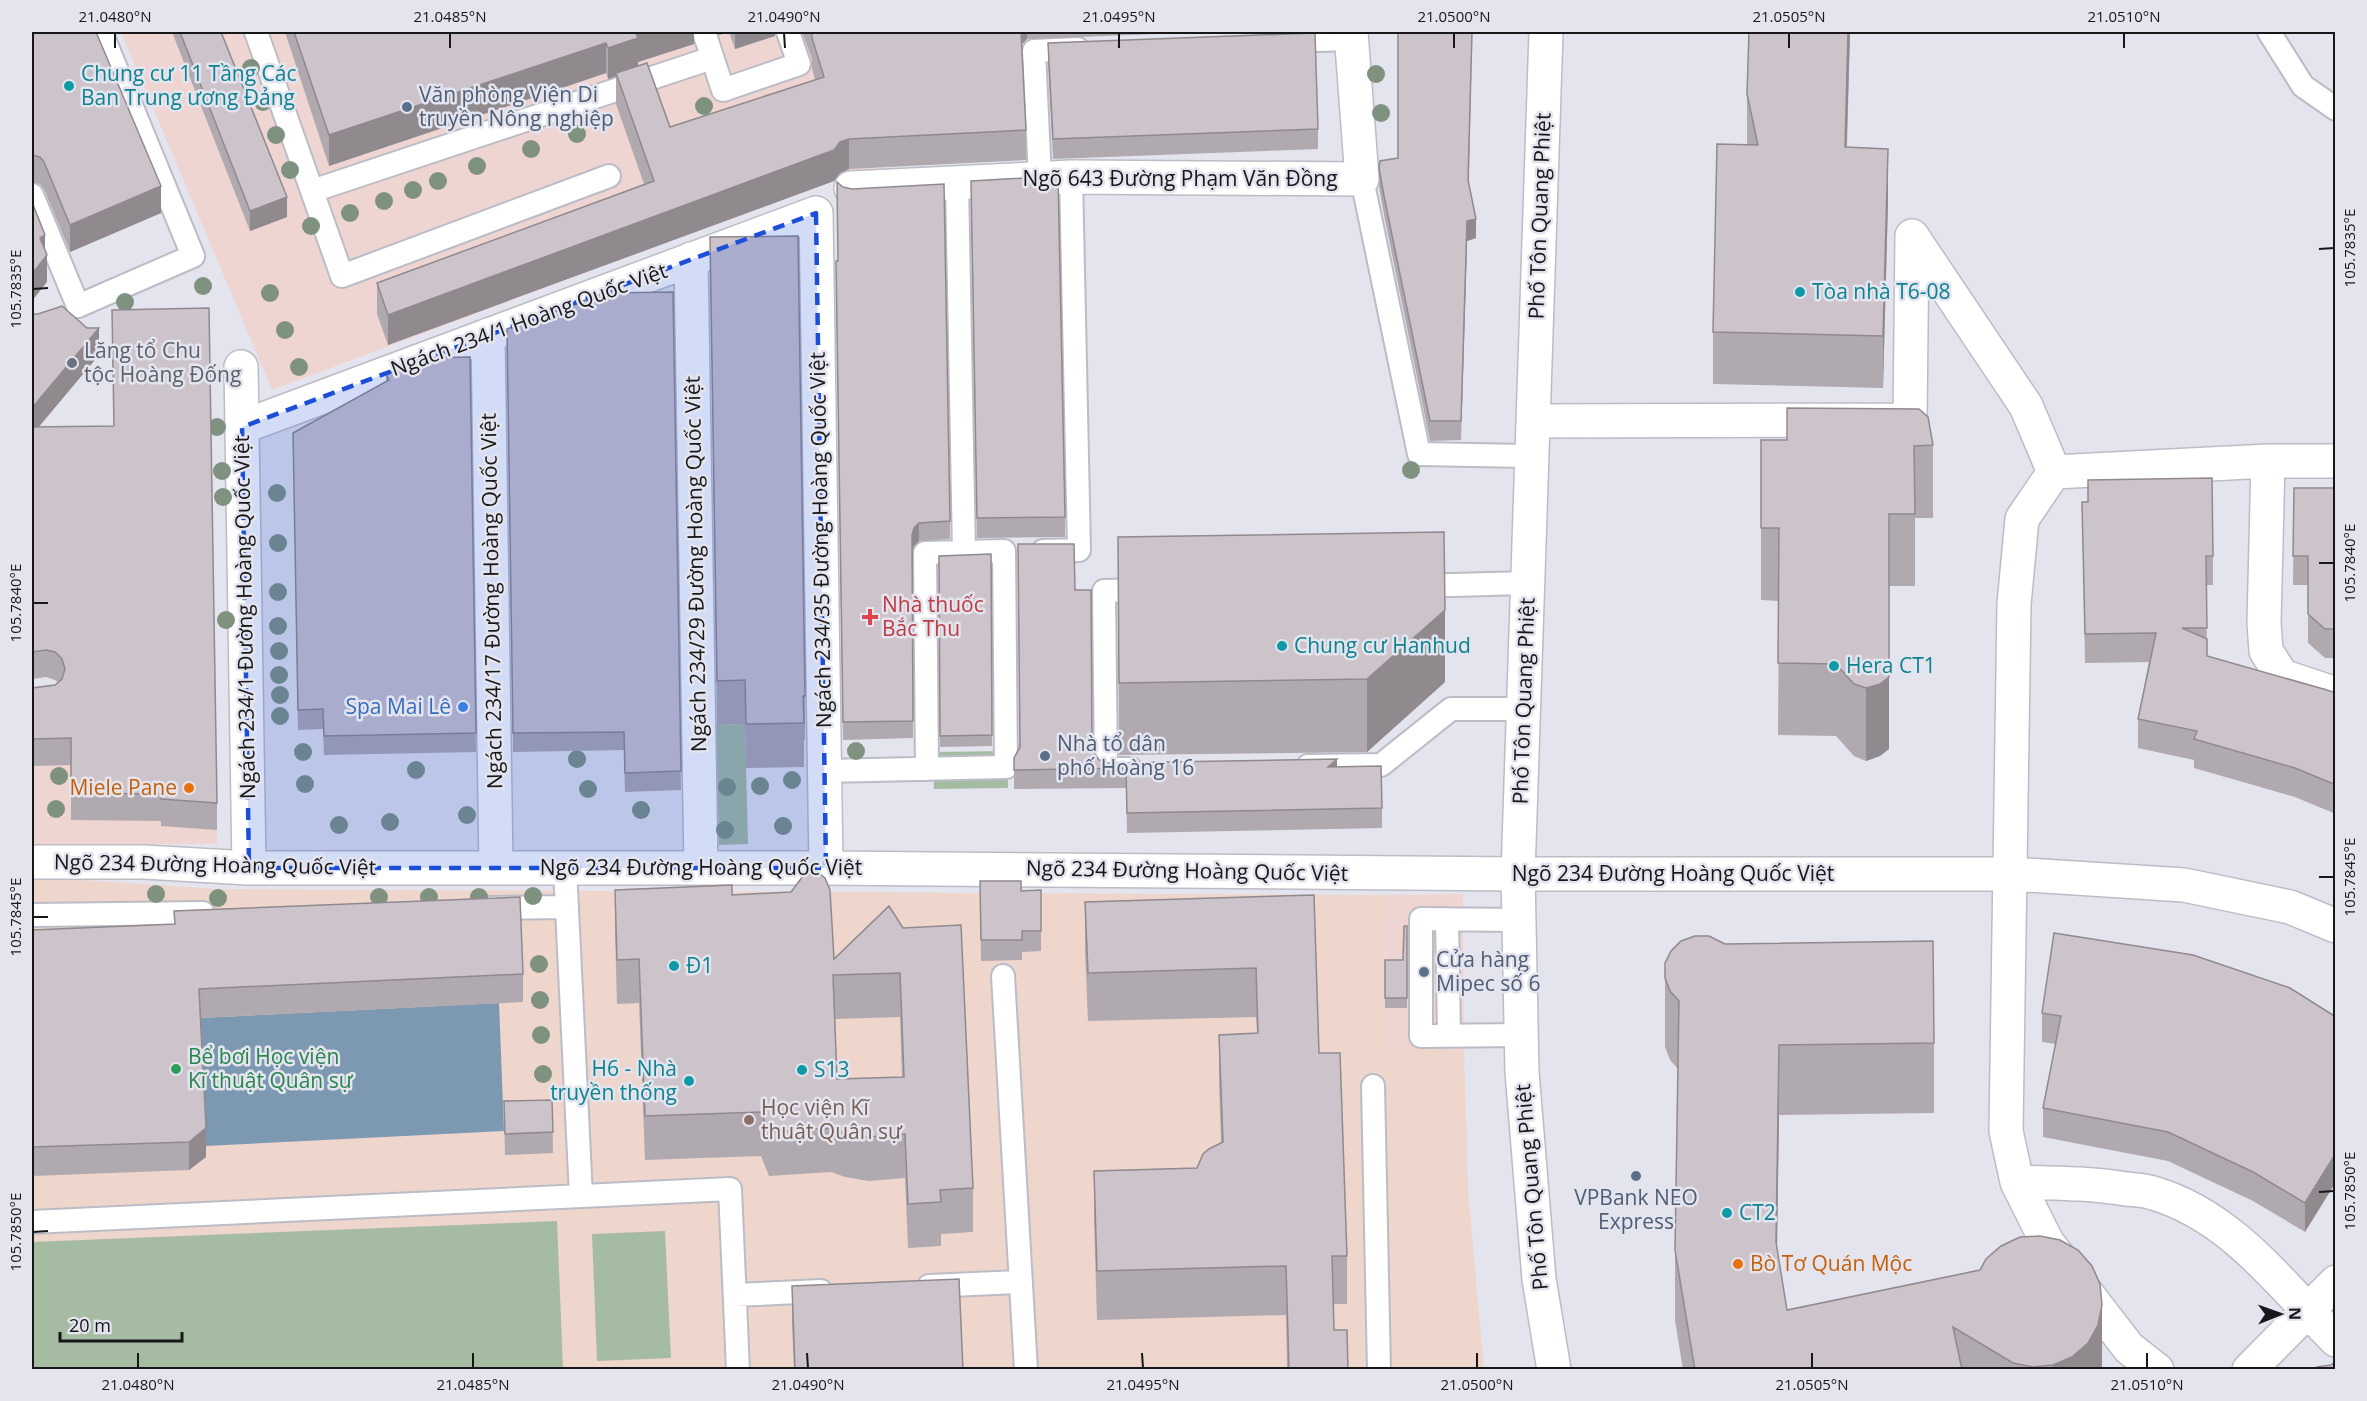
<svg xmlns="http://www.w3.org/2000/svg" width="2367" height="1401" font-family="'Open Sans',sans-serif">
<rect width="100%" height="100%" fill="#e4e4ee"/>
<path fill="#efd5d2" d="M121 32H840L882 166 835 180 664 243 272 390Z
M214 673 217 844H32V704Z
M1463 894 1464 1049 1385 1050 1384 895Z"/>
<path fill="#eed6cc" d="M67 879 218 889 1384 895 1385 1049H1464L1468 1190 1484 1369H32V880Z"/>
<path fill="#a6bca2" d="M745 724 748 844 719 845 716 725Z
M1007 751 1008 788 934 789 933 752Z
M557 1221 563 1369H32V1242Z
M665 1231 671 1358 597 1361 592 1234Z"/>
<path fill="#7d98b1" d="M499 1003 504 1131 205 1146 199 1018Z"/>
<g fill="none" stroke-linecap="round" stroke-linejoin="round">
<g stroke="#bcbcc6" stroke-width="26">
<path id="service" d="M256 32 342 276 609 176
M704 32 723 90 799 64 788 32
M2269 32 2303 86 2336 109
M1285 41 1352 39
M1040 179 1034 51 1078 49
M1362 179 1419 454 1533 456
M312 191 712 58
M32 195 78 306 193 256 101 32
M1043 551 1079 550 1071 177
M1416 586 1529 583
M1308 766 1381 765 1451 709H1523
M927 769 925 553 964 552
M1131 769H1106L1104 591 1146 590
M825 771 1006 767 1004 551 964 552 957 183
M565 868 581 1196
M491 908 567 907
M32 915 203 913
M1447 919 1449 1035
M1519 920 1421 919V1036L1521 1035
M1003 976 1026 1370
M1373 1086 1379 1370
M32 1222 730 1189 738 1370
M929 1286 1020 1282
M735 1295 821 1291"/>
</g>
<g stroke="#bcbcc6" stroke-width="36">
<path id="minor" d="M851 188 1071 177 1362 179 1351 32
M1912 236 2026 406 2054 472 2268 461H2336
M691 259 701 868
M488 335 496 868
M241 367 249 868
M1534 421 1910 420 1912 236
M242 427 816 213 826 868
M2268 461 2264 623 2266 651 2282 676 2336 694
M2054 472 2022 519 2014 604 2006 1131 2017 1182 2047 1242 2129 1348 2157 1370
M32 862H144L249 868H826L1518 874H2011L2184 885 2290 907 2336 926
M2017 1182C2054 1183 2090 1183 2126 1189 2135 1190 2145 1190 2153 1193 2232 1216 2281 1285 2336 1340
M2249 1370 2336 1282"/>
</g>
<g stroke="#bcbcc6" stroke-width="36">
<path id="tertiary" d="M1546 32 1518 874 1522 1072 1539 1279 1554 1370"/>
</g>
<use href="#service" stroke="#fff" stroke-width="22"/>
<use href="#minor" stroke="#fff" stroke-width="33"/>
<use href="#tertiary" stroke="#fff" stroke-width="33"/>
</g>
<g fill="#7f9280">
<circle cx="251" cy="68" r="9"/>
<circle cx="1376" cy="74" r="9"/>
<circle cx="263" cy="102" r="9"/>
<circle cx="704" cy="106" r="9"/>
<circle cx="1381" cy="113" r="9"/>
<circle cx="577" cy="134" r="9"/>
<circle cx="276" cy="135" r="9"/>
<circle cx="531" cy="149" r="9"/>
<circle cx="477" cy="166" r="9"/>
<circle cx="290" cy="170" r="9"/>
<circle cx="438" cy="181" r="9"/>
<circle cx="413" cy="190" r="9"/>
<circle cx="384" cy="201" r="9"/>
<circle cx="350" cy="213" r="9"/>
<circle cx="311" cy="226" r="9"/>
<circle cx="203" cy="286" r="9"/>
<circle cx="270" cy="293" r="9"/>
<circle cx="125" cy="302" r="9"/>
<circle cx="285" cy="330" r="9"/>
<circle cx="299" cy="367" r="9"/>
<circle cx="217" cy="427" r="9"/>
<circle cx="1411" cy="470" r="9"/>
<circle cx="222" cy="471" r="9"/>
<circle cx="277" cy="493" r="9"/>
<circle cx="223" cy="497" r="9"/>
<circle cx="278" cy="543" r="9"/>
<circle cx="278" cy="592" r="9"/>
<circle cx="226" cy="620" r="9"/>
<circle cx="278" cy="626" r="9"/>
<circle cx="279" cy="651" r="9"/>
<circle cx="279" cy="675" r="9"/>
<circle cx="280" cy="695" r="9"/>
<circle cx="280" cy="716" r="9"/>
<circle cx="856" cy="751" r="9"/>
<circle cx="303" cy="752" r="9"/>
<circle cx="577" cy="759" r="9"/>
<circle cx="416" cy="770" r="9"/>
<circle cx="59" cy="776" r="9"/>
<circle cx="792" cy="780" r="9"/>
<circle cx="305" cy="784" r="9"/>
<circle cx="760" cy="786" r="9"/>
<circle cx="727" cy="787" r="9"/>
<circle cx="588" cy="789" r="9"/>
<circle cx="56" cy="809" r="9"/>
<circle cx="641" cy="810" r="9"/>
<circle cx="467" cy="815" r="9"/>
<circle cx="390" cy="822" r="9"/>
<circle cx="339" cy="825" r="9"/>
<circle cx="783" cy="826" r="9"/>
<circle cx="725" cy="830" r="9"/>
<circle cx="156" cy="894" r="9"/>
<circle cx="533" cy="896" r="9"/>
<circle cx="379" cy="897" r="9"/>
<circle cx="429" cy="897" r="9"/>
<circle cx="479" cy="897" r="9"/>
<circle cx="218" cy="898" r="9"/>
<circle cx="539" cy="964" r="9"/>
<circle cx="540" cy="1000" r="9"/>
<circle cx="541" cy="1035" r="9"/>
<circle cx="543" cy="1074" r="9"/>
</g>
<path fill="#b0a9af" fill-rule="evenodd" d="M32 32 161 213 70 252 44 189 40 184 32 182Z
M172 32H221L287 217 250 231Z
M285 32H694V44L638 62V66L670 127 815 80 812 68V59L802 32H1209L1027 39 1022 44V47L1026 130V160L849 169 840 173 834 181 388 345 377 314V283L644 184 616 104V76L608 79 606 73 329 166Z
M717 32H775V36L735 49 729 32 719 35Z
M1398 32H1472L1469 182 1476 238 1467 241 1461 440 1430 441 1384 215 1379 187V168L1398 158Z
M1850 32 1847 147 1888 201 1883 388 1713 384V332L1747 145V94Z
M1048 43 1318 129V149L1053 159 1048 64Z
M971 201 1065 517V537L977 538Z
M710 237 805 696V740H804V767L746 768 745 724 717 725Z
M836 279 950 521V539L919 541 914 546 912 552 913 738 843 740Z
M673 292 681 790 625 792 624 750 513 752 507 329Z
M112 310 217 803V830L161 826V821L71 820V765L32 766V688L55 685 58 682 55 680 46 677 32 679V314L99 355 38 427 114 426Z
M470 357 476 752 324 755 323 729 298 730 293 433 386 382V374Z
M1761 440 1933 445V518H1915V586H1889V749L1880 756 1866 761 1854 756 1836 736 1778 735 1779 601 1761 600Z
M2294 488H2336V658H2325L2308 643V585H2293Z
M2082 502 2213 556V585H2206L2207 656 2336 693V814L2295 797 2194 768V760L2138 748V719L2149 662 2085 663Z
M1118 537 1445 682 1367 752 1119 755Z
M991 554 992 746 940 747 939 556Z
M1075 590 1092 749 1099 760 1106 763 1337 767 1382 808V828L1127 833 1126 788 1014 789V758L1019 747Z
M980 881 1021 891 1041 890V951L1022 952V960L981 961Z
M615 890 732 895 834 959 889 906 973 1188V1232L941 1234V1246L908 1248 905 1178 869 1181 845 1177 831 1172 769 1176 761 1156 645 1160 639 1003 617 1004 615 933ZM900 1017 902 1077 837 1079 835 1019Z
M1314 895 1319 1053 1347 1256V1304H1333L1334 1330 1348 1370H1287L1286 1315 1097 1320 1094 1220V1171L1197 1168 1221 1143 1219 1083V1035L1257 1033 1256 1017 1088 1021 1085 951V902Z
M174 911 523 974V1002L200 1018 206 1157 189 1170 32 1176V930L174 924Z
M1407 926V1008H1385V960H1403Z
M1665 978 1934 1043V1113L1779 1115 1777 1249 1787 1310 1980 1270 2102 1370H1683L1675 1320V1250L1678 1069 1670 1060 1665 1047Z
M2042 1013 2336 1017 2305 1232 2253 1201 2168 1161 2043 1137V1108L2056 1044 2042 1042Z
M552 1100 553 1153 505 1155 504 1101Z
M792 1286 963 1370H794L792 1325Z"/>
<path fill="#90898e" d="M639 32H694V44L638 62V69L608 79V48Z
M719 32H729L719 35Z
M735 32H775V36L735 49Z
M1021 32H1027V39L1022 44 1021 52Z
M1848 32H1850L1845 199V147Z
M606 43V73L329 166V135Z
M849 139V169L840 173 834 181 388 345V315Z
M1888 149V201L1883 388V336Z
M161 186V213L70 252V225Z
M287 197V217L250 231V211Z
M1476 219V238L1467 241 1461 440 1467 221Z
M45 235V257L47 255V282L32 301V274L40 238Z
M99 328V355L32 435V408Z
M1889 514V749L1880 756 1866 761V688Z
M919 523V541L914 546 912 553V535L914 528Z
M1445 610V682L1367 752V679Z
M1337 759V779L1328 767Z
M1779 1045V1115L1776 1312V1242Z
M206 1128V1157L189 1170V1142Z
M2336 1153V1182L2305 1232V1203Z
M2102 1305V1370H2053V1365Z"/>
<path fill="#cdc4cb" stroke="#90898e" stroke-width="1.5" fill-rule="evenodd" d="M32 32H96L161 186 70 225 44 162 40 157 32 155Z
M180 32H221L287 197 250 211Z
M294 32H639L636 33 638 38 608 48 606 43 329 135Z
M812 32H1021L1026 130 849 139 840 142 834 150 388 315 377 283 654 181 616 73 647 63 670 127 824 77 812 38Z
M1398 32H1472L1468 180 1476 219 1467 221 1461 421H1430L1384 196 1379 168 1380 161 1398 158Z
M1749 32H1848L1845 147 1888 149 1883 336 1713 332 1717 144 1758 145 1747 94Z
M1315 33 1318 129 1053 139 1048 43Z
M1058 176 1065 517 977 518 971 181Z
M837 182 843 187 852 189 944 184 950 521 919 523 914 528 912 535 913 721 843 722 836 261H838Z
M32 202 45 235 40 238 47 255 32 274Z
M798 236 805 696H803L804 723 746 724 745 680 717 681 710 237Z
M673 292 681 771 625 773 624 732 513 733 507 329 604 293Z
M62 306 87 328H99L32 408V314H38Z
M209 308 217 803 161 799V794L71 793V738L32 739V688L55 685 62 679 65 669 62 659 55 652 46 650 32 652V427L114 426 112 310Z
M470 357 476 733 324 736 323 709 298 710 293 433 389 380 386 374 429 358Z
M1787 408 1919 409 1928 417 1933 445 1914 446 1915 514H1889V677L1880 684 1866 688 1854 684 1836 664 1778 663 1779 528H1761V440H1787Z
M2212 478 2213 556H2206L2207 628H2182L2207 639V656L2327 690 2336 693V785L2295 768 2194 739 2197 731 2138 719 2156 633 2085 634 2082 502H2088V480Z
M2294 488H2336V629H2325L2308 614V556H2293Z
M1444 532 1445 610 1367 679 1119 683 1118 537Z
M1018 544H1074L1075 590H1091L1092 749 1099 760 1106 763 1337 759 1328 767 1381 766 1382 808 1127 813 1126 768 1014 770V758L1020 747Z
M991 554 992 735 940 736 939 556Z
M815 873 821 875 825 878 830 890 834 959 889 906 903 928 961 925 973 1188 940 1190 941 1202 908 1204 905 1134 869 1137 845 1133 831 1128 769 1132 761 1112 645 1116 639 959 617 960 615 890 732 885V895L791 892 803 876ZM900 973 904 1077 837 1079 833 975Z
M980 881H1021V891L1041 890V931H1022V940H981Z
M1314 895 1319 1053H1340L1347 1256H1332L1334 1330H1347L1348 1370H1289L1286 1266 1097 1271 1094 1171 1197 1168 1203 1154 1209 1149 1223 1142 1219 1035 1258 1033 1256 968 1088 973 1085 902Z
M520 897 523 974 199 989 206 1128 189 1142 32 1147V930L175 924 174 911Z
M1404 926H1407V998H1385V960H1403Z
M2054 933 2193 955 2290 988 2336 1017V1153L2305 1203 2253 1172 2168 1132 2043 1108 2061 1016 2042 1013Z
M1695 936H1709L1725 944 1933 941 1934 1043 1779 1045 1776 1242 1787 1310 1980 1270 1986 1259 2001 1246 2020 1237 2040 1236 2060 1240 2078 1250 2092 1266 2100 1284 2102 1305 2098 1325 2088 1343 2072 1357 2053 1365 2033 1367 2013 1363 1953 1327 1962 1370H1695L1675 1250 1679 1001 1670 991 1665 978V963L1671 951 1681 941Z
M552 1100 553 1132 505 1134 504 1101Z
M959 1279 963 1370H795L792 1286Z
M2336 1361V1370H2314L2317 1367 2331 1365Z"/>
<path fill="#1d4ed8" fill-opacity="0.2" stroke="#1d4ed8" stroke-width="4.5" stroke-dasharray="12 8" stroke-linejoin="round" d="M816 213 826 868H249L242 427Z"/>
<path fill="none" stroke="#17171a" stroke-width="2" d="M115 33V48M450 33V48M784 33 785 48M1119 33V48M1454 33V48M1789 33V48M2124 33V48M2319 249 2334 248M33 289 48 288M2319 563H2334M33 603H48M2319 877H2334M33 917H48M2319 1192 2334 1191M33 1232 48 1231M138 1353V1368M473 1353V1368M807 1353 808 1368M1142 1353 1143 1368M1477 1353V1368M1812 1353V1368M2147 1353V1368"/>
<g fill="#0f9aa8" stroke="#e4e4ee" stroke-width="2">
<circle cx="69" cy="86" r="6"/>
<circle cx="1800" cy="292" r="6"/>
<circle cx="1282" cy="646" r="6"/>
<circle cx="1834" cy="666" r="6"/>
<circle cx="674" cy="966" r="6"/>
<circle cx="802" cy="1070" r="6"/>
<circle cx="689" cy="1081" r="6"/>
<circle cx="1727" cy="1213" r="6"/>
</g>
<g fill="#5c6f8a" stroke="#e4e4ee" stroke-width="2">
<circle cx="407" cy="107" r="6"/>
<circle cx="1045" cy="756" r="6"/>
<circle cx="1424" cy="972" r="6"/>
<circle cx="1636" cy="1176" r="6"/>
</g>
<circle fill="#6b7280" stroke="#e4e4ee" stroke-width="2" cx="72" cy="363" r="6"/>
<path fill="#e0444e" stroke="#e4e4ee" stroke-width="2" d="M867 608h6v6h6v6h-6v6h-6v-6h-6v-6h6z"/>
<circle fill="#3f7fe0" stroke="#e4e4ee" stroke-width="2" cx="463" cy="707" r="6"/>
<g fill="#e8710a" stroke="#e4e4ee" stroke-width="2">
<circle cx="189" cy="788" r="6"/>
<circle cx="1738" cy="1264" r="6"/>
</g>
<circle fill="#2e9e5b" stroke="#e4e4ee" stroke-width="2" cx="176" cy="1069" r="6"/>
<circle fill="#8d6e63" stroke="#e4e4ee" stroke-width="2" cx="749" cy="1120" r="6"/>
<g text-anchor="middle" stroke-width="5" stroke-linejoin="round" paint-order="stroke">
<g font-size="21" fill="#0d838f" stroke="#e4e4ee" text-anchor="start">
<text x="81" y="81">Chung cư 11 Tầng Các<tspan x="81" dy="24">Ban Trung ương Đảng</tspan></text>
<text x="1812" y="299">Tòa nhà T6-08</text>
<text x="1294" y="653">Chung cư Hanhud</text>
<text x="1846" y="673">Hera CT1</text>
<text x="686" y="973">Đ1</text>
<text x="677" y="1076" text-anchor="end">H6 - Nhà<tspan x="677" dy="24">truyền thống</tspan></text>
<text x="814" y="1077">S13</text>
<text x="1739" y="1220">CT2</text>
</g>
<g font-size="21" fill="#4e5e75" stroke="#e4e4ee" text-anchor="start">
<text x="419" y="102">Văn phòng Viện Di<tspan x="419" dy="24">truyền Nông nghiệp</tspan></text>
<text x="1057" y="751">Nhà tổ dân<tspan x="1057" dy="24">phố Hoàng 16</tspan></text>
<text x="1436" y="967">Cửa hàng<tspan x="1436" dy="24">Mipec số 6</tspan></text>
<text x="1636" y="1205" text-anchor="middle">VPBank NEO<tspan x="1636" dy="24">Express</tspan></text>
</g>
<g font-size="21" fill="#17171a" stroke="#e4e4ee">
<text x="1180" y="186">Ngõ 643 Đường Phạm Văn Đồng</text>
<text transform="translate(1540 216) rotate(-88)" y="7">Phố Tôn Quang Phiệt</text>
<text transform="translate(529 320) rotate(-20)" y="7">Ngách 234/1 Hoàng Quốc Việt</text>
<text transform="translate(821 540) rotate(-91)" y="7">Ngách 234/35 Đường Hoàng Quốc Việt</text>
<text transform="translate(696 564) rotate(-91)" y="7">Ngách 234/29 Đường Hoàng Quốc Việt</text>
<text transform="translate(492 601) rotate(-91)" y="7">Ngách 234/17 Đường Hoàng Quốc Việt</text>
<text transform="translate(245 617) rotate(-91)" y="7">Ngách 234/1 Đường Hoàng Quốc Việt</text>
<text transform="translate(1524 701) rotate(-88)" y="7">Phố Tôn Quang Phiệt</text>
<text transform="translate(215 865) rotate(1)" y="7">Ngõ 234 Đường Hoàng Quốc Việt</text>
<text x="701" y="875">Ngõ 234 Đường Hoàng Quốc Việt</text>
<text transform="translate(1187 871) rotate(1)" y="7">Ngõ 234 Đường Hoàng Quốc Việt</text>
<text x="1673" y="881">Ngõ 234 Đường Hoàng Quốc Việt</text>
<text transform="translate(1532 1187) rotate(-95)" y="7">Phố Tôn Quang Phiệt</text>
</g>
<g font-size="21" fill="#5b616d" stroke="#e4e4ee" text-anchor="start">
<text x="84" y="358">Lăng tổ Chu<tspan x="84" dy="24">tộc Hoàng Đống</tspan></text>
</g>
<g font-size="21" fill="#be3a42" stroke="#e4e4ee" text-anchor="start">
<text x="882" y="612">Nhà thuốc<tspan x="882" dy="24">Bắc Thu</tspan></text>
</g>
<g font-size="21" fill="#366cbe" stroke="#e4e4ee" text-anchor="end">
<text x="451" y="714">Spa Mai Lê</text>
</g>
<g font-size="21" fill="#c56008" stroke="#e4e4ee" text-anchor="end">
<text x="177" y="795">Miele Pane</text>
<text x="1750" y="1271" text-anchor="start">Bò Tơ Quán Mộc</text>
</g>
<g font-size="21" fill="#27864d" stroke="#e4e4ee" text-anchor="start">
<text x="188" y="1064">Bể bơi Học viện<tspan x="188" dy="24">Kĩ thuật Quân sự</tspan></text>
</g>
<g font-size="21" fill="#785e54" stroke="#e4e4ee" text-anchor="start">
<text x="761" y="1115">Học viện Kĩ<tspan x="761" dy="24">thuật Quân sự</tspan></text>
</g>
</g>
<rect width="2367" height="1401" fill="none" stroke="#e4e4ee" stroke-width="66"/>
<g transform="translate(2280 1314) rotate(89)" stroke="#e4e4ee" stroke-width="4.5" paint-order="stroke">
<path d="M0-4.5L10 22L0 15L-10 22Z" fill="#17171a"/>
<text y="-9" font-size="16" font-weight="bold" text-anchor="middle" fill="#17171a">N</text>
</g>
<path d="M60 1332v9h122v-9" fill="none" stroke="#17171a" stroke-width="3"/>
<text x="69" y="1332" font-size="18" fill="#17171a" stroke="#e4e4ee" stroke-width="4.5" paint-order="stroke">20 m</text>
<rect x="33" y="33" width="2301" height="1335" fill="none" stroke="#17171a" stroke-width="2"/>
<g font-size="15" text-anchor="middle" fill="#17171a">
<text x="115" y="22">21.0480°N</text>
<text x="450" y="22">21.0485°N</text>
<text x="784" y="22">21.0490°N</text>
<text x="1119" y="22">21.0495°N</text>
<text x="1454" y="22">21.0500°N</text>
<text x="1789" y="22">21.0505°N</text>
<text x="2124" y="22">21.0510°N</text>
<text transform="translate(2350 248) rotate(-90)" y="5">105.7835°E</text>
<text transform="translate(16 289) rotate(-90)" y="5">105.7835°E</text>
<text transform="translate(2350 563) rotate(-90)" y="5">105.7840°E</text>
<text transform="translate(16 603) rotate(-90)" y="5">105.7840°E</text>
<text transform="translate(2350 877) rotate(-90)" y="5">105.7845°E</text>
<text transform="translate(16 917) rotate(-90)" y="5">105.7845°E</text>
<text transform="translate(2350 1191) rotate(-90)" y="5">105.7850°E</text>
<text transform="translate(16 1232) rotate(-90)" y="5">105.7850°E</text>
<text x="138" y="1390">21.0480°N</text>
<text x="473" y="1390">21.0485°N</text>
<text x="808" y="1390">21.0490°N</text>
<text x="1143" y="1390">21.0495°N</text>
<text x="1477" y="1390">21.0500°N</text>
<text x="1812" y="1390">21.0505°N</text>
<text x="2147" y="1390">21.0510°N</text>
</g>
</svg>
